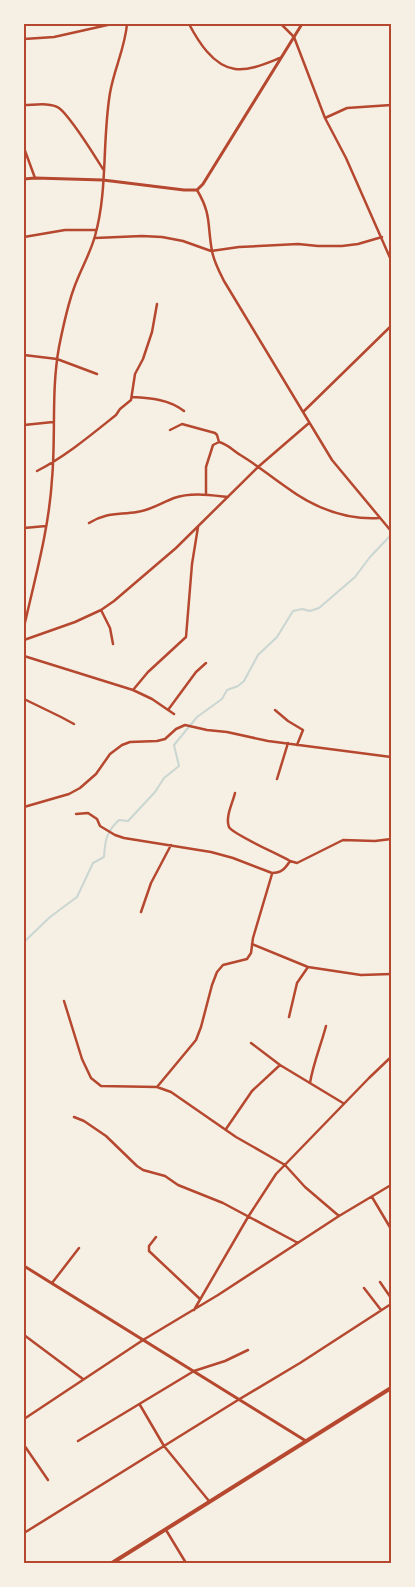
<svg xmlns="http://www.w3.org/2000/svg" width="415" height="1587" font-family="'Nunito Sans',sans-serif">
<rect width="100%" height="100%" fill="#f6efe4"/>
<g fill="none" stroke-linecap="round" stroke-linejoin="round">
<path stroke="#c9d6d2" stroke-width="2" d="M24 942 50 917 77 897 93 863 104 857C105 841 106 832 119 820L128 821 155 792 164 778 179 766 174 745 197 717 222 699 227 690 238 686 244 681 258 655 277 637 293 611 302 609 310 611 319 608 355 577 370 557 391 535"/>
<path stroke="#b5482f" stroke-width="2.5" d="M189 24C198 41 213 66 235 69 250 71 267 63 280 58
M281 24 294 37 325 118 346 158 391 260
M24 39 54 37 112 24
M24 105C34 105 50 102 59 108 71 117 94 155 103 169
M325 118 347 108 391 105
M24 148 35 178
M197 190C212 215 207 225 212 251 214 262 219 271 224 281L332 460 391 531
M24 237 65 230H96
M95 238 142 236 162 237 183 241 211 251 239 247 298 244 318 246H342L358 244 382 237
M24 355 57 359 97 374
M132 397C150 398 169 399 184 411
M303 412 391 326
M24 425 53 422
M170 430 182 424 215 433 217 435 219 442
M37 471C66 456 91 435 116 415L120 409 131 400 135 374 143 359 152 332 157 304
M206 495V467L213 445 219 442C228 444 233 451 242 456 257 465 271 477 286 487 313 507 345 520 379 518
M89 523C106 512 119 515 137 512 151 510 161 503 174 498 191 492 210 495 228 497
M24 528 46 526
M101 610 110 628 113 644
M24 627C35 578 49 529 52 479 56 435 51 391 59 347 63 327 67 307 74 288 80 271 90 254 95 236 108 190 102 140 110 93 114 69 125 48 127 24
M24 640 75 622 101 610 114 601 176 548 258 467 309 423
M391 650V649
M24 656 133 690 152 699 174 714
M133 690 148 672 186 637 192 564 198 527
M24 699 61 717 74 724
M168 710 196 672 206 663
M275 710 288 721 303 730 297 745
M277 779 288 743
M235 793C233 802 225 817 229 827 232 834 280 855 290 861
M24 807 69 794 80 788 96 774 110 754 122 745 130 742 157 741 165 739 176 729 185 725 207 730 227 732 268 741 391 757
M76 814 88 813 97 819 100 826 115 835 124 838 211 852 233 858 272 873C281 873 285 869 290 861L297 863 343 840 375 841 391 839
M141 912 151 883 171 845
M252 944 308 967 361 975 391 974
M64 1001 82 1059 91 1078 101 1086 157 1087 171 1092 236 1137 285 1165 305 1187 339 1216
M289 1017 297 983 308 967
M251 1043 280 1065
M310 1083C313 1064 321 1045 326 1026
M157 1087 196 1040 201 1027 212 985 217 972 223 965 247 959 251 953 253 938 272 874
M74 1117 84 1121 106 1136 137 1166 143 1170 165 1176 178 1185 223 1203 298 1243
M226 1129 252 1091 280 1065 343 1103
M372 1197 391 1229
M156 1237 149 1246V1251L200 1299
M380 1282 391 1298
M52 1283 79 1248
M364 1288 381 1310
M194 1310 248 1217 276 1174 369 1078 391 1057
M24 1335 83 1379
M140 1405 164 1446 209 1501
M24 1419 143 1340 218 1295 339 1216 391 1185
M78 1441 194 1371 225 1361 248 1350
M24 1445 48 1480
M166 1530 186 1563
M24 1533 238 1400 300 1363 391 1304"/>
<path stroke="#b5482f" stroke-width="3" d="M24 179 35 178 103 180 184 190H197L203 184 302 24
M24 1266 306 1441"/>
<path stroke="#b5482f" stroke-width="4" d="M112 1563 391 1388"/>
</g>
<rect width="415" height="1587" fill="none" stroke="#f6efe4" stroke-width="50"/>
<rect x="25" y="25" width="365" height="1537" fill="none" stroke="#b5482f" stroke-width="2"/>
</svg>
